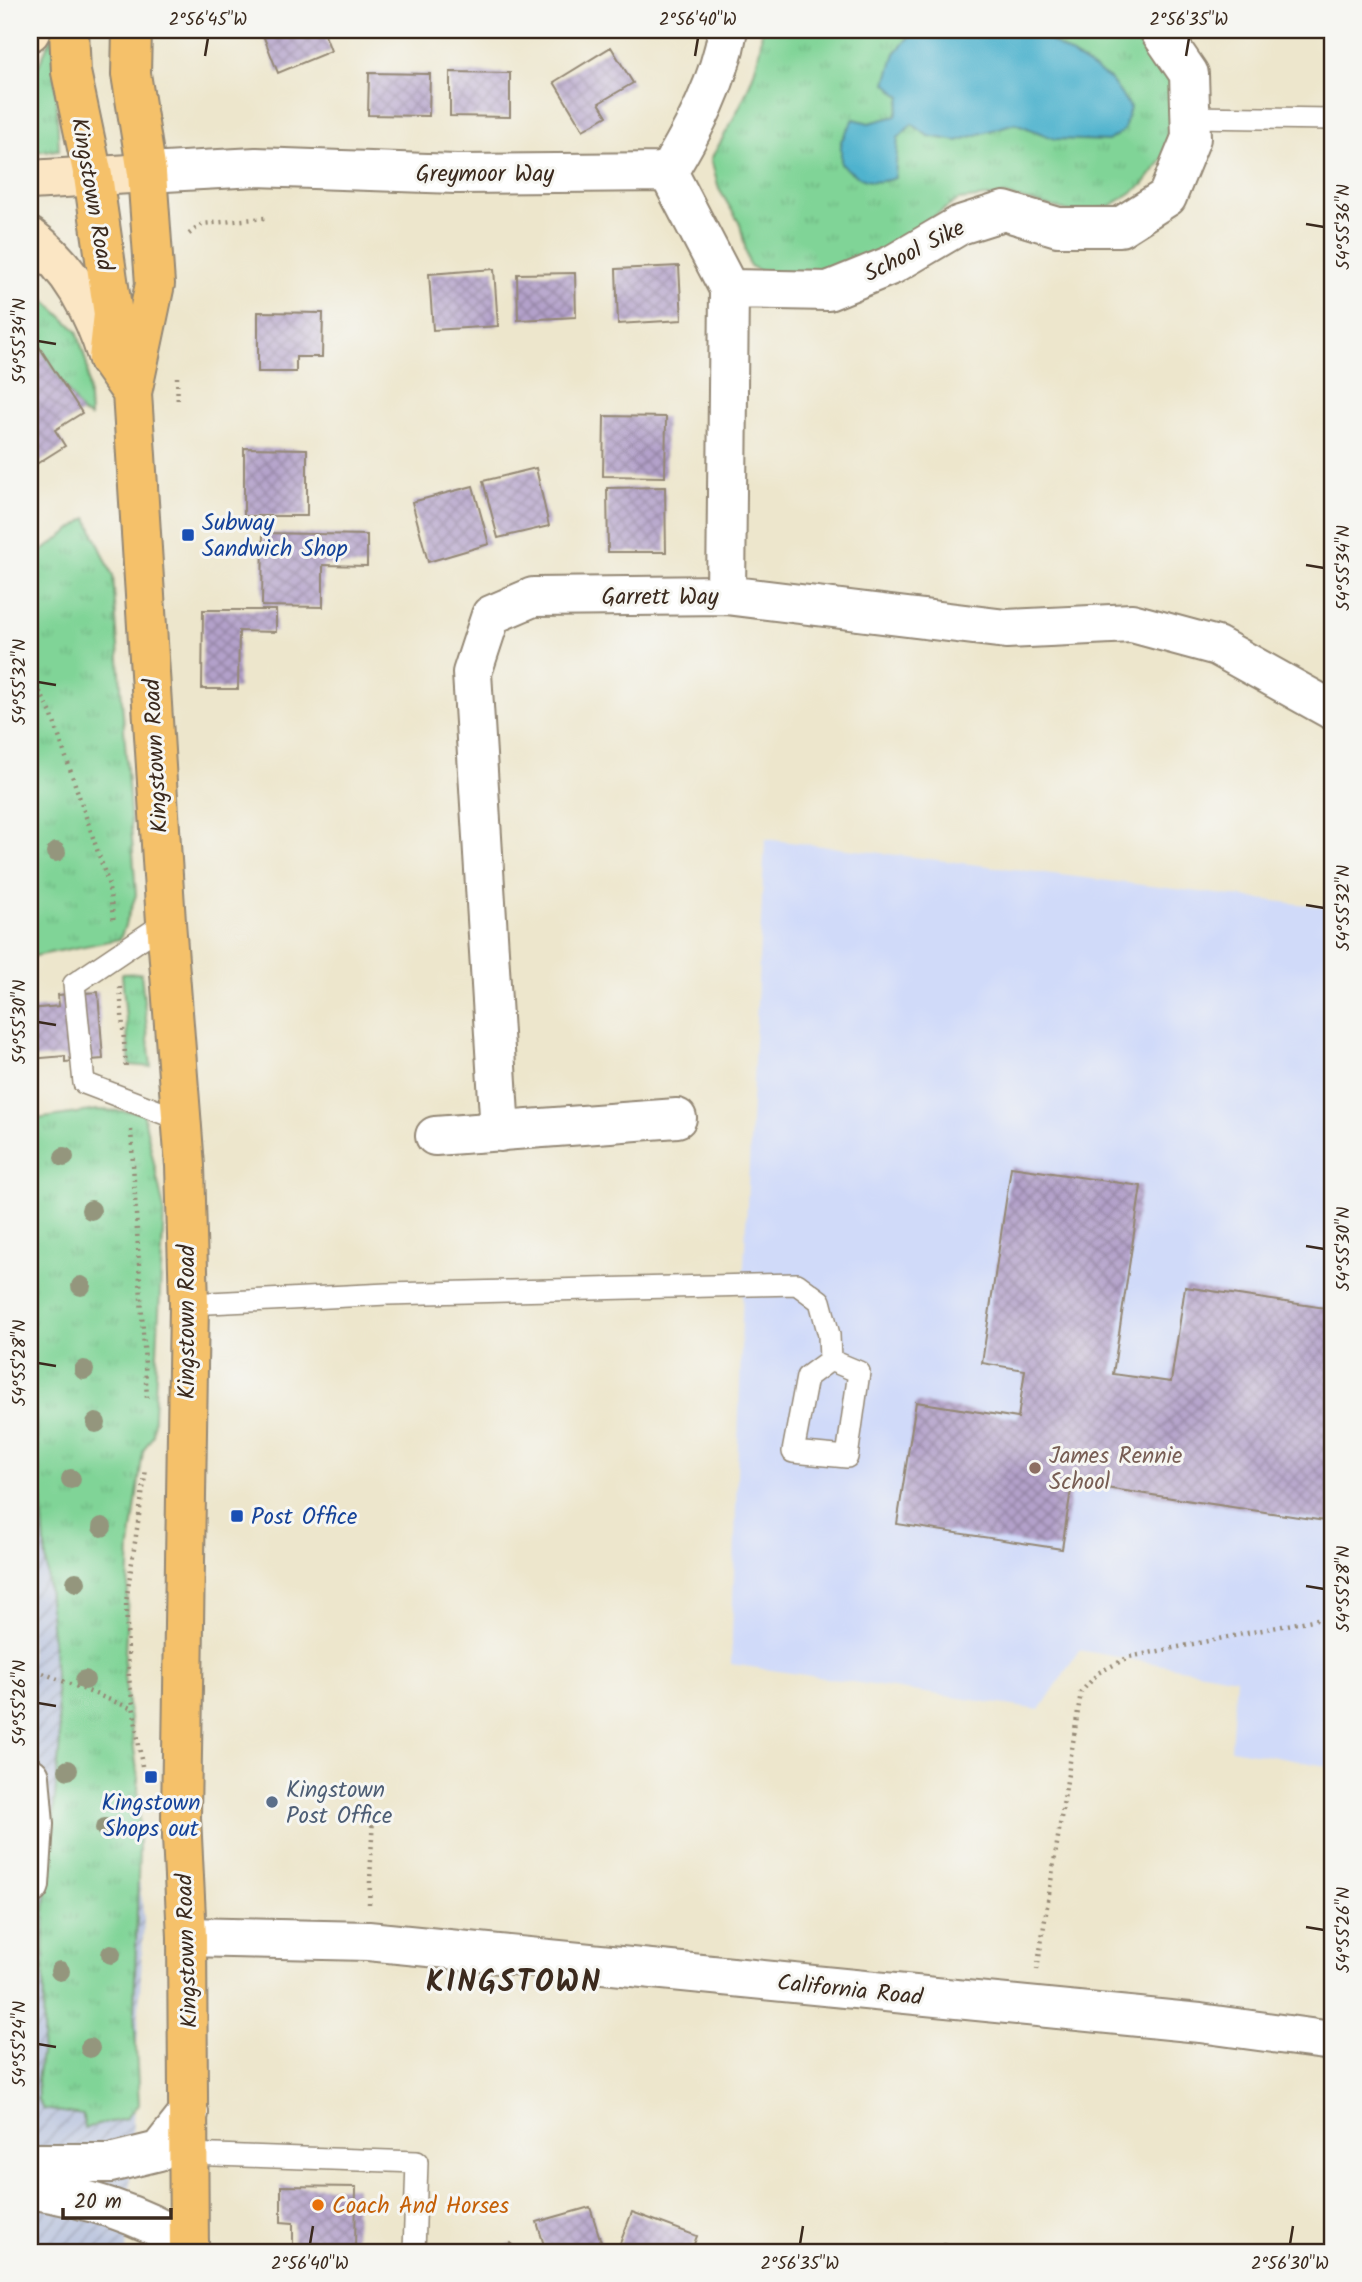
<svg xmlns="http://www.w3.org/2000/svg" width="1362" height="2282" font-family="Kalam,sans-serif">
<defs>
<pattern id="industrial-furrows" width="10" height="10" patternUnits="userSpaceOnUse" patternTransform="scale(1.75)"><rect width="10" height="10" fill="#bac4de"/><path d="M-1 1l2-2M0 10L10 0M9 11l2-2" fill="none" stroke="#989fb3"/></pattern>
<pattern id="grass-tufts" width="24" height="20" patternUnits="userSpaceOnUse" patternTransform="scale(1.75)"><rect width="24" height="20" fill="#80d497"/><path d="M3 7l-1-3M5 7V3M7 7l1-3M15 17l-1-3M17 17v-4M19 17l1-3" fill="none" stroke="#70b682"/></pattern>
<pattern id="building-cross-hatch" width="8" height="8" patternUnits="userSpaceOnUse" patternTransform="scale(1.75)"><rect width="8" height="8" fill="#b3a1ca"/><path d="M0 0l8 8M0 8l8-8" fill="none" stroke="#9383a3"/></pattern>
</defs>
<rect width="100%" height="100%" fill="#f6f6f2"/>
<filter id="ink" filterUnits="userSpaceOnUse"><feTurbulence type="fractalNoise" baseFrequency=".0143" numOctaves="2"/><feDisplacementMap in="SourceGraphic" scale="14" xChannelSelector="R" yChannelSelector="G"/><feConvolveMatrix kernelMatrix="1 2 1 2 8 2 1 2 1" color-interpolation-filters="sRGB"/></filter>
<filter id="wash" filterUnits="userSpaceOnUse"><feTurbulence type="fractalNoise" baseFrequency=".00686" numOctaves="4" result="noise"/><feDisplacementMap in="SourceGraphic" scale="28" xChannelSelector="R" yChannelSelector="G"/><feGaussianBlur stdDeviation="1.57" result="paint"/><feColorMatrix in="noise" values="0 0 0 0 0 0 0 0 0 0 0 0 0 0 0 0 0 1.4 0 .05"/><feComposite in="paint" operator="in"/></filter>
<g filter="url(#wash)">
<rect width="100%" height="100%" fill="#ede6cc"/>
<path fill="#d0daf9" d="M765 839 1332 908V1767L1231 1749 1236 1678 1079 1650 1040 1710 731 1664 743 1286Z"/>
<path fill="url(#industrial-furrows)" d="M30 1092 62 1262 144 1919 126 2252H30Z"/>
<path fill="url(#grass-tufts)" stroke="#5e7f5a" stroke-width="2" d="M762 30H1143L1178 88V139L1143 185 1109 207 1073 212 1005 195 958 200 863 265 767 275 749 265 740 224 719 189 711 159C734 118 760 77 762 30Z
M53 33 59 150 30 152V85Z
M30 286 77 331 87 365 90 417 82 413 39 346 30 351Z
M87 518 113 576 136 895 120 939 30 957V553L41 552Z
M141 973 151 1066V1067L130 1065 122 974Z
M97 1110 143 1112 164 1210 153 1435 143 1451 130 1546 124 1676 138 1778 139 1846 134 2010 139 2104 125 2119 84 2128 83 2115 43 2109 38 2100 37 2080 43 2041 45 1911 60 1741 30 1351V1120Z"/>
<path fill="#4fb3ce" stroke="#456e76" stroke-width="2" d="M915 30H1033L1110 79 1130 107 1124 130 1108 141 1055 139 1015 123 957 141 928 136 912 124 898 138 895 178C872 186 859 180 841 164V141L854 119 869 123 896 116 901 97 886 83 895 53Z"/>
<g id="blocks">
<path fill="url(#building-cross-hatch)" d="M261 30H323L331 51 278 73Z
M611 47 633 83 599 103 607 116 583 130 554 82Z
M450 72 510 73V117L450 116Z
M369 73 430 74 429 116 368 115Z
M679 266 682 320 618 324 616 269Z
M494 269 498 326 433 330 429 274Z
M575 273 576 317 518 320 517 274Z
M258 312 323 313 322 357H296V372H258Z
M38 345 82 413 55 430 65 446 30 468V351Z
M604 416 666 417 665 477 603 476Z
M244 448 307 449V516H244Z
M536 468 549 526 498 538 483 481Z
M473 486 489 544 428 562 412 502Z
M665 487 666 552H608L607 488Z
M263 533 367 535V566L323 565V607L262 606Z
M203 610H276V632L239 631 238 689H202Z
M98 992 103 1059 65 1062V1056L30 1059V1009L59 1006 58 995Z
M1011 1167 1141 1186 1113 1374 1171 1382 1185 1287 1332 1309V1522L1072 1483 1062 1549 897 1524 916 1402 1018 1418 1025 1370 982 1363Z
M281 2186 356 2187 355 2252H293V2223L281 2222Z
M590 2207 602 2245 578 2252H546L537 2222Z
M632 2212 697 2236 691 2252H633L619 2246Z
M510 2243 520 2252H502Z
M943 2244 1000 2251V2252H942Z"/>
</g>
</g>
<g filter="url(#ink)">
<use href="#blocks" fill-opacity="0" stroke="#948875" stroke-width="2"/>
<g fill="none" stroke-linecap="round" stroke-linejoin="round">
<g stroke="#948875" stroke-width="24">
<path id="lane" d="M1190 117 1332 119
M166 922 74 984 84 1083 181 1120
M189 1304 387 1294 797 1284 820 1301 829 1335 830 1360
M830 1360 859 1372 847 1457 793 1452 807 1377Z
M188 2154 417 2162 414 2252"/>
</g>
<g stroke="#948875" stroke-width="42">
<path id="street" d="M668 172 729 289 828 291 892 265 960 225 1004 211 1058 227H1120L1167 197 1191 138 1189 74 1159 30
M147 173 256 167 456 174 668 172C695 127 719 82 728 30
M726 595 729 289
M500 1132 472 673 491 615 533 597 726 595 1006 629 1132 623 1217 646 1332 710
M435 1136 677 1118
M30 1777 34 1824 30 1885
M187 1937 368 1941 1200 2023 1332 2041
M30 2163H110L159 2151 189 2113
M30 2189C90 2199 135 2212 189 2244"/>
</g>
<g stroke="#948875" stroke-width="42">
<path id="secondary" d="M30 32 31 30
M30 180 147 173
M30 237C71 267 93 311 108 359"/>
</g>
<g stroke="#948875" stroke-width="42">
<path id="primary" d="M69 30 71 72 93 176 113 314 108 359 132 393
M132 30 131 74 147 173 155 284 132 393 166 922 185 1166 189 1304 181 1817 187 1937 189 2252"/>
</g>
<path stroke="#948875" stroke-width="4.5" stroke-dasharray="2 5" stroke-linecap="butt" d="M189 234 202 224 265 218
M177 377 178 405
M30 673 51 713 108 882 114 923
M120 987 126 1069
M131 1130 147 1398
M30 1668 133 1709
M142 1766 129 1678 126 1602 146 1469
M369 1904 373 1814
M1037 1970 1081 1692 1098 1673 1129 1657 1332 1616"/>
<use href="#lane" stroke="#fff" stroke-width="21"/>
<use href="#street" stroke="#fff" stroke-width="38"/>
<use href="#secondary" stroke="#fbe6c4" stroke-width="38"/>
<use href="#primary" stroke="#f5c16b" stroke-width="38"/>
</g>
<g fill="#94967d">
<circle cx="56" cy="852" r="10"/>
<circle cx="64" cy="1157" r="10"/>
<circle cx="91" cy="1210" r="10"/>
<circle cx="81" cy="1286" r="10"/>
<circle cx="84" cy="1370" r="10"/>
<circle cx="96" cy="1423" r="10"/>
<circle cx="71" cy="1479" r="10"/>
<circle cx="102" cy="1527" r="10"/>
<circle cx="76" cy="1582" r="10"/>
<circle cx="85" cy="1680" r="10"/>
<circle cx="68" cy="1770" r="10"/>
<circle cx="105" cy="1828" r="10"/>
<circle cx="111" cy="1954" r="10"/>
<circle cx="60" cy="1971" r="10"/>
<circle cx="90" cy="2048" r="10"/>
</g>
</g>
<path fill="none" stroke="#3b2a1e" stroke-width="2.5" d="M205 56 208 38M695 56 698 38M1186 56 1189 38M1306 224 1324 227M38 341 56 344M1306 565 1324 568M38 682 56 685M1306 905 1324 908M38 1022 56 1025M1306 1246 1324 1249M38 1363 56 1366M1306 1586 1324 1589M38 1703 56 1706M1306 1927 1324 1930M38 2044 56 2047M310 2244 313 2226M800 2244 803 2226M1290 2244 1293 2226"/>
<g fill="#1a4fb4" stroke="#f6f6f2" stroke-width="2.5">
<rect x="181" y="528" width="14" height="14" rx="3.5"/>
<rect x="230" y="1509" width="14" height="14" rx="3.5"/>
<rect x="144" y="1770" width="14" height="14" rx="3.5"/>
</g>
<circle fill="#8d6e63" stroke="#f6f6f2" stroke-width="2.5" cx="1035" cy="1468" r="7"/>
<circle fill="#5c6f8a" stroke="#f6f6f2" stroke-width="2.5" cx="272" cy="1802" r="7"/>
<circle fill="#e8710a" stroke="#f6f6f2" stroke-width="2.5" cx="318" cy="2205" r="7"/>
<g text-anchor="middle" stroke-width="6" stroke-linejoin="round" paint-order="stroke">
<g font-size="23" fill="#3b2a1e" stroke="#f6f6f2">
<text x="485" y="181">Greymoor Way</text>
<text transform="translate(93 194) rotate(80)" y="8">Kingstown Road</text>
<text transform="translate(914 250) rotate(-27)" y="8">School Sike</text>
<text x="660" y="604">Garrett Way</text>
<text transform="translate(155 756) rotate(-93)" y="8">Kingstown Road</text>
<text transform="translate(186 1322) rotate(-90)" y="8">Kingstown Road</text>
<text transform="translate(186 1951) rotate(-92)" y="8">Kingstown Road</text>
<text transform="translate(850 1989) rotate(6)" y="8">California Road</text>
</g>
<g font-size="23" fill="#164399" stroke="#f6f6f2" text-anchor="start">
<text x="202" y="530">Subway<tspan x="202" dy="26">Sandwich Shop</tspan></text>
<text x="251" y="1524">Post Office</text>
<text x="151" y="1810" text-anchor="middle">Kingstown<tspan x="151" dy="26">Shops out</tspan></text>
</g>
<g font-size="23" fill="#785e54" stroke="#f6f6f2" text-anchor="start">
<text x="1049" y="1463">James Rennie<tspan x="1049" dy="26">School</tspan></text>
</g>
<g font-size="23" fill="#4e5e75" stroke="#f6f6f2" text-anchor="start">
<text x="286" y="1797">Kingstown<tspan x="286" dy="26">Post Office</tspan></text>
</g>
<g font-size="23" fill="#c56008" stroke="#f6f6f2" text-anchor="start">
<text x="332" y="2213">Coach And Horses</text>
</g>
<g font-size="30" font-weight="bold" letter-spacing="2" fill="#3b2a1e" stroke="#f6f6f2">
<text x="514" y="1991">KINGSTOWN</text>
</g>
</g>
<rect width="1362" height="2282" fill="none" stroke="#f6f6f2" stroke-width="77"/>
<path d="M63 2208v10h108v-10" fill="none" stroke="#3b2a1e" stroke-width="3.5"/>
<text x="74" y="2208" font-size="21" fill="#3b2a1e" stroke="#f6f6f2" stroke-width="5" paint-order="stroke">20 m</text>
<rect x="38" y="38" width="1286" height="2206" fill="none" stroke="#3b2a1e" stroke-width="2.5"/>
<g font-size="18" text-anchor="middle" fill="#3b2a1e">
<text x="208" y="25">2°56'45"W</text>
<text x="698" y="25">2°56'40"W</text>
<text x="1189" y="25">2°56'35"W</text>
<text transform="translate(1343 227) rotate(-90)" y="6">54°55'36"N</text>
<text transform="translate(19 341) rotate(-90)" y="6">54°55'34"N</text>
<text transform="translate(1343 568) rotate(-90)" y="6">54°55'34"N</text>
<text transform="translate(19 682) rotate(-90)" y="6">54°55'32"N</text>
<text transform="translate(1343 908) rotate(-90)" y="6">54°55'32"N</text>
<text transform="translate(19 1022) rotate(-90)" y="6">54°55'30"N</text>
<text transform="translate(1343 1249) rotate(-90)" y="6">54°55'30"N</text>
<text transform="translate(19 1363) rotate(-90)" y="6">54°55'28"N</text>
<text transform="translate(1343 1589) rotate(-90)" y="6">54°55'28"N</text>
<text transform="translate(19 1703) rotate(-90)" y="6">54°55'26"N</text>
<text transform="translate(1343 1930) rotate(-90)" y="6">54°55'26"N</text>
<text transform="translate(19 2044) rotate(-90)" y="6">54°55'24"N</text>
<text x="310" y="2269">2°56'40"W</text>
<text x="800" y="2269">2°56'35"W</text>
<text x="1290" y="2269">2°56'30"W</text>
</g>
</svg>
